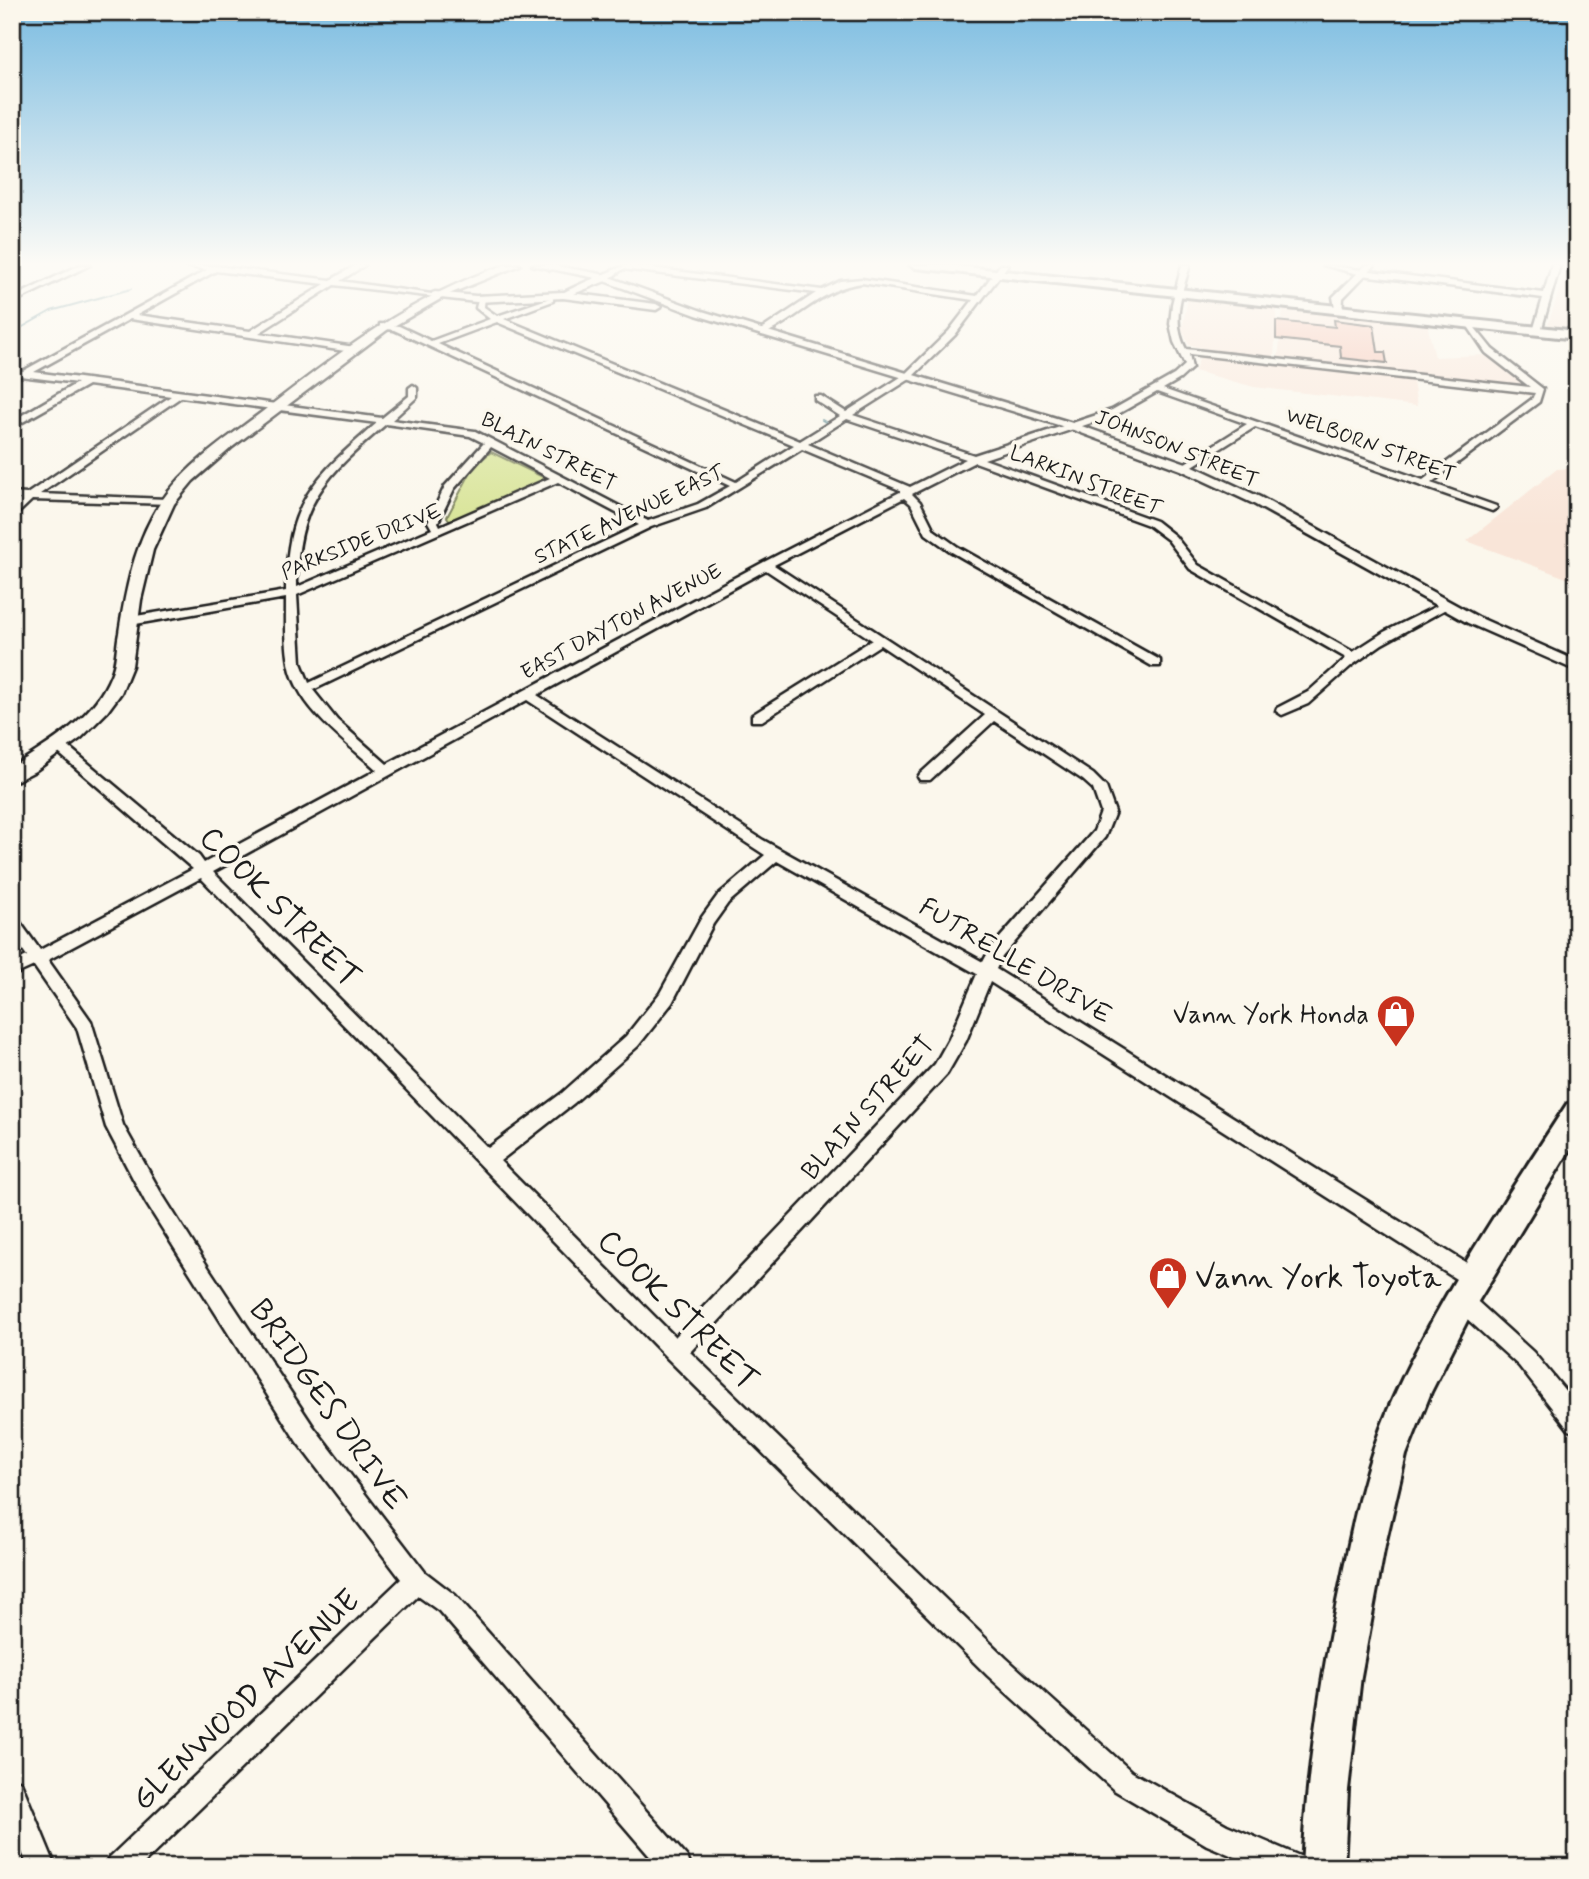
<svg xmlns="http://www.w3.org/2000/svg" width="1589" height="1879" font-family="Mynerve,sans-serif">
<rect width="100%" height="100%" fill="#fbf7ec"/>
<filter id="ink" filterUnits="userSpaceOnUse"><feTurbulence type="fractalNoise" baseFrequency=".0143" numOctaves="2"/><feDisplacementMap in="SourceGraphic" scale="14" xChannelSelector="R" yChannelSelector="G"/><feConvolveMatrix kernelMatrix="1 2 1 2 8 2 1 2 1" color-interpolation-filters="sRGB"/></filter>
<g filter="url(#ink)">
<path fill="#f9e5d8" d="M1568 265H1577V331L1555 329 1548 324Z
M1188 298 1277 309 1274 357 1224 351 1278 359 1283 310 1427 324 1435 357 1485 355 1530 384 1533 396 1413 381 1417 406 1254 387 1195 371 1203 348 1189 345 1182 329Z
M1577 468V582L1467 541 1557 469Z"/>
<path fill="#d8e497" stroke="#7a805a" stroke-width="2" d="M491 452 547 479 451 522 447 517 474 466Z"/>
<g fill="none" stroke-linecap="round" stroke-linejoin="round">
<path stroke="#54838c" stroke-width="2" d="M12 333 51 311 131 289
M822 420 827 423"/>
</g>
<path fill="#f5bcab" stroke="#1c1c1c" stroke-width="2" d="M1334 320 1374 325 1378 352H1385L1387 363 1341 358 1340 346 1276 339V321L1335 327Z"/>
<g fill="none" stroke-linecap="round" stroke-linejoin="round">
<g stroke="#1c1c1c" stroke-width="5">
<path id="minor" d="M80 265H90L12 303V298Z
M180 265 216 266 331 280 356 265H365L340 281 439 295 435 297 334 285 259 333 355 347V351L352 352 130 319 34 372 382 418 409 396V388L413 385 417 388V397L392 420 475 431 648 521 698 504 730 486 394 330 380 328V324L399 326 431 341 490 319 476 308 479 296H485L484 307 497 316 553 297V301L504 319 800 441 840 416 815 400V396H821L846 412 904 375 949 331 973 300 862 283C821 288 798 320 762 335L758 333 759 331 816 293 623 269 608 280 566 297 559 295C567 290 622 265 629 265L822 290 840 281 862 279 977 296 1000 265H1008L955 335 910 379 853 415 974 455 1112 410 1174 375 1185 365 1174 342 1170 324 1172 304 1182 265H1190C1182 292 1171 322 1186 349L1530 387 1486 353 1467 325 1471 323 1492 349 1543 389 1539 402 1431 483 1496 506 1497 508 1492 511 1255 427 1188 469H1182V465L1247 424 1157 392 1118 414 984 459 1156 521 1175 536 1198 565 1353 652 1384 632 1443 603H1451L1453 605 1382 644 1351 666 1308 704 1282 715 1276 711 1277 708 1308 692 1346 658 1190 569 1168 540 1148 525 975 462 912 494 920 502 934 530 958 547 1160 660V666H1152L950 551 926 534 911 504 904 498 774 565 1093 774 1106 787 1115 812 1105 837 1002 957 996 969 1481 1272 1484 1279 1481 1286 1474 1289 1467 1286 990 982 966 1041 947 1074 690 1352 1006 1658 1132 1772 1227 1825 1302 1857 1306 1867H1259L1207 1845 1114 1790 988 1676 668 1359 201 878 48 960 91 1021 123 1125 160 1191 208 1267 313 1426 425 1572 455 1595 687 1857 691 1867H659L439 1611 418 1596 140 1867H106L110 1857 401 1579 297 1442 146 1203 106 1127 77 1028 34 966 12 976V963L27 956 12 934V916L17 918 40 950 193 869 54 749V743H64L199 856 204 863 377 770C345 741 297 708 289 663 285 642 286 619 286 598L130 625 124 621 130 617 286 591C286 503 313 478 377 423L181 397 40 494 167 499 172 502 171 504 32 500 12 519V508L20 499H12V493L27 494 171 396 88 385 12 428V421L77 383 12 375V369L23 371 207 270ZM216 271 325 284 250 331 137 315ZM497 322 794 445 736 482 438 344ZM1189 354 1535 393 1532 399 1423 480 1163 389 1180 379 1192 368ZM847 419 966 459 910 487 808 444ZM386 424 470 436 484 443 445 486 428 522 432 529 297 587C296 503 326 476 386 424ZM491 447 550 478 440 526 438 522 454 489ZM802 449 900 490V492L762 563 387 764 337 720 313 690 651 527 706 508ZM558 482 639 525 309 683 301 663 297 595ZM766 570 872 640 752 715V721H762L880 645 985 715 920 774 918 777 920 780H930L994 721 1083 780 1093 789 1101 812 1094 831 990 949 983 962 763 840 537 695ZM527 700 765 855 718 895 702 917 660 993 626 1036 562 1093 488 1148 213 872ZM777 861 977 974 949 1039 935 1064 675 1337 500 1161 574 1103 638 1046 672 1003 713 924 728 903Z
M1323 265 1544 293 1552 265H1560L1541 331 1537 333 1533 331 1543 298 1362 275Z
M1461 1290 1468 1293 1533 1352 1577 1405V1433L1569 1430 1519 1366 1454 1307 1451 1300 1454 1293Z
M12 1778 21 1782 56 1867H28L12 1826Z"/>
</g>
<g stroke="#1c1c1c" stroke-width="5">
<path id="tertiary" d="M532 265H551L601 274 702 311 1076 424 1189 464 1260 497 1478 617 1577 661V671L1468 623 1252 503 1181 470 1068 428 696 315 596 278Z
M1366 265H1375L1343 298 1342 313H1336L1333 297Z
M435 292 476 296 563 292 656 304 661 307 656 310 563 298 476 302 432 297V293Z"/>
</g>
<g stroke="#1c1c1c" stroke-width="5">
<path id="secondary" d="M505 265H520L449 294 387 330 231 448 193 481 174 504 153 550 141 600 132 666 121 693 107 712 81 738 35 771 12 783V767C50 743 94 718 111 675 117 662 116 647 119 633 125 594 133 552 152 517 176 471 221 443 262 412 338 353 412 296 505 265Z
M542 265H554L555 267 550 270Z"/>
</g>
<g stroke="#1c1c1c" stroke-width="6">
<path id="primary" d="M910 265H948L1577 331V339L916 268Z
M1577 1101V1138L1471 1313 1431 1392 1406 1455 1385 1545 1361 1676 1348 1790 1344 1867H1302C1307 1768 1322 1670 1343 1573 1354 1518 1366 1463 1388 1410 1435 1302 1503 1203 1567 1104Z"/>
</g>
<use href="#minor" fill="#fbf7ec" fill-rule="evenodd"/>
<use href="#tertiary" fill="#fbf7ec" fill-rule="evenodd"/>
<use href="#secondary" fill="#fbf7ec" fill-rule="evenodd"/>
<use href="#primary" fill="#fbf7ec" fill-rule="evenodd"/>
</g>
</g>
<linearGradient id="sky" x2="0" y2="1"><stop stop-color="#7bbce1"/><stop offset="0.5" stop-color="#fdfbf6"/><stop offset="1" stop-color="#fdfbf6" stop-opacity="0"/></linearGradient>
<rect width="1589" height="528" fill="url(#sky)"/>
<defs>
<g id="shop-pin" transform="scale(2.0125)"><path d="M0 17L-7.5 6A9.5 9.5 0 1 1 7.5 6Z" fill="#c8321e" stroke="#fbf7ec"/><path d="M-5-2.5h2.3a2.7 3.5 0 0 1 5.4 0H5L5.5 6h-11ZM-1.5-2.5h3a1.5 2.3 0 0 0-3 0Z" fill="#fff"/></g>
</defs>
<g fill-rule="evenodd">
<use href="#shop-pin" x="1396" y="1014"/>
<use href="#shop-pin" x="1168" y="1276"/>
</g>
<g text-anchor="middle" stroke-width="7" stroke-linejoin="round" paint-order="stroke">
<g font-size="21" fill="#1c1c1c" stroke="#fbf7ec">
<text transform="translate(1371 444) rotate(20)" y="7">WELBORN STREET</text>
<text transform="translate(1177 448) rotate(22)" y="7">JOHNSON STREET</text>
<text transform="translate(549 451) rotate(27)" y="7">BLAIN STREET</text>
<text transform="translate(1086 480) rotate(21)" y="7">LARKIN STREET</text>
<text transform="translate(629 514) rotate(-25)" y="7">STATE AVENUE EAST</text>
<text transform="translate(361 541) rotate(-22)" y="7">PARKSIDE DRIVE</text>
<text transform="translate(621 621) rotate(-28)" y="7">EAST DAYTON AVENUE</text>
</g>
<g font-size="26" fill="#1c1c1c" stroke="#fbf7ec">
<text transform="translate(1016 960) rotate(31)" y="9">FUTRELLE DRIVE</text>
<text transform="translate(867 1107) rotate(-48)" y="9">BLAIN STREET</text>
</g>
<g font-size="26" fill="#1c1c1c" stroke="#fbf7ec" text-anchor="end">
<text x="1369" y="1023">Vann York Honda</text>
</g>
<g font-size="32" fill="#1c1c1c" stroke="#fbf7ec">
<text transform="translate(281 906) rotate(45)" y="11">COOK STREET</text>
<text transform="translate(679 1309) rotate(45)" y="11">COOK STREET</text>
<text transform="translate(329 1404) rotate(55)" y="11">BRIDGES DRIVE</text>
<text transform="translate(245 1699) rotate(-44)" y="11">GLENWOOD AVENUE</text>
</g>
<g font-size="32" fill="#1c1c1c" stroke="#fbf7ec" text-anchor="start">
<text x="1195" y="1287">Vann York Toyota</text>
</g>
</g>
<rect width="1589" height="1879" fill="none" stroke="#fbf7ec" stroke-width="42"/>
<rect x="21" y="21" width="1547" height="1837" fill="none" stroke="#1c1c1c" stroke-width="2.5" filter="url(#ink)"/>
</svg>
